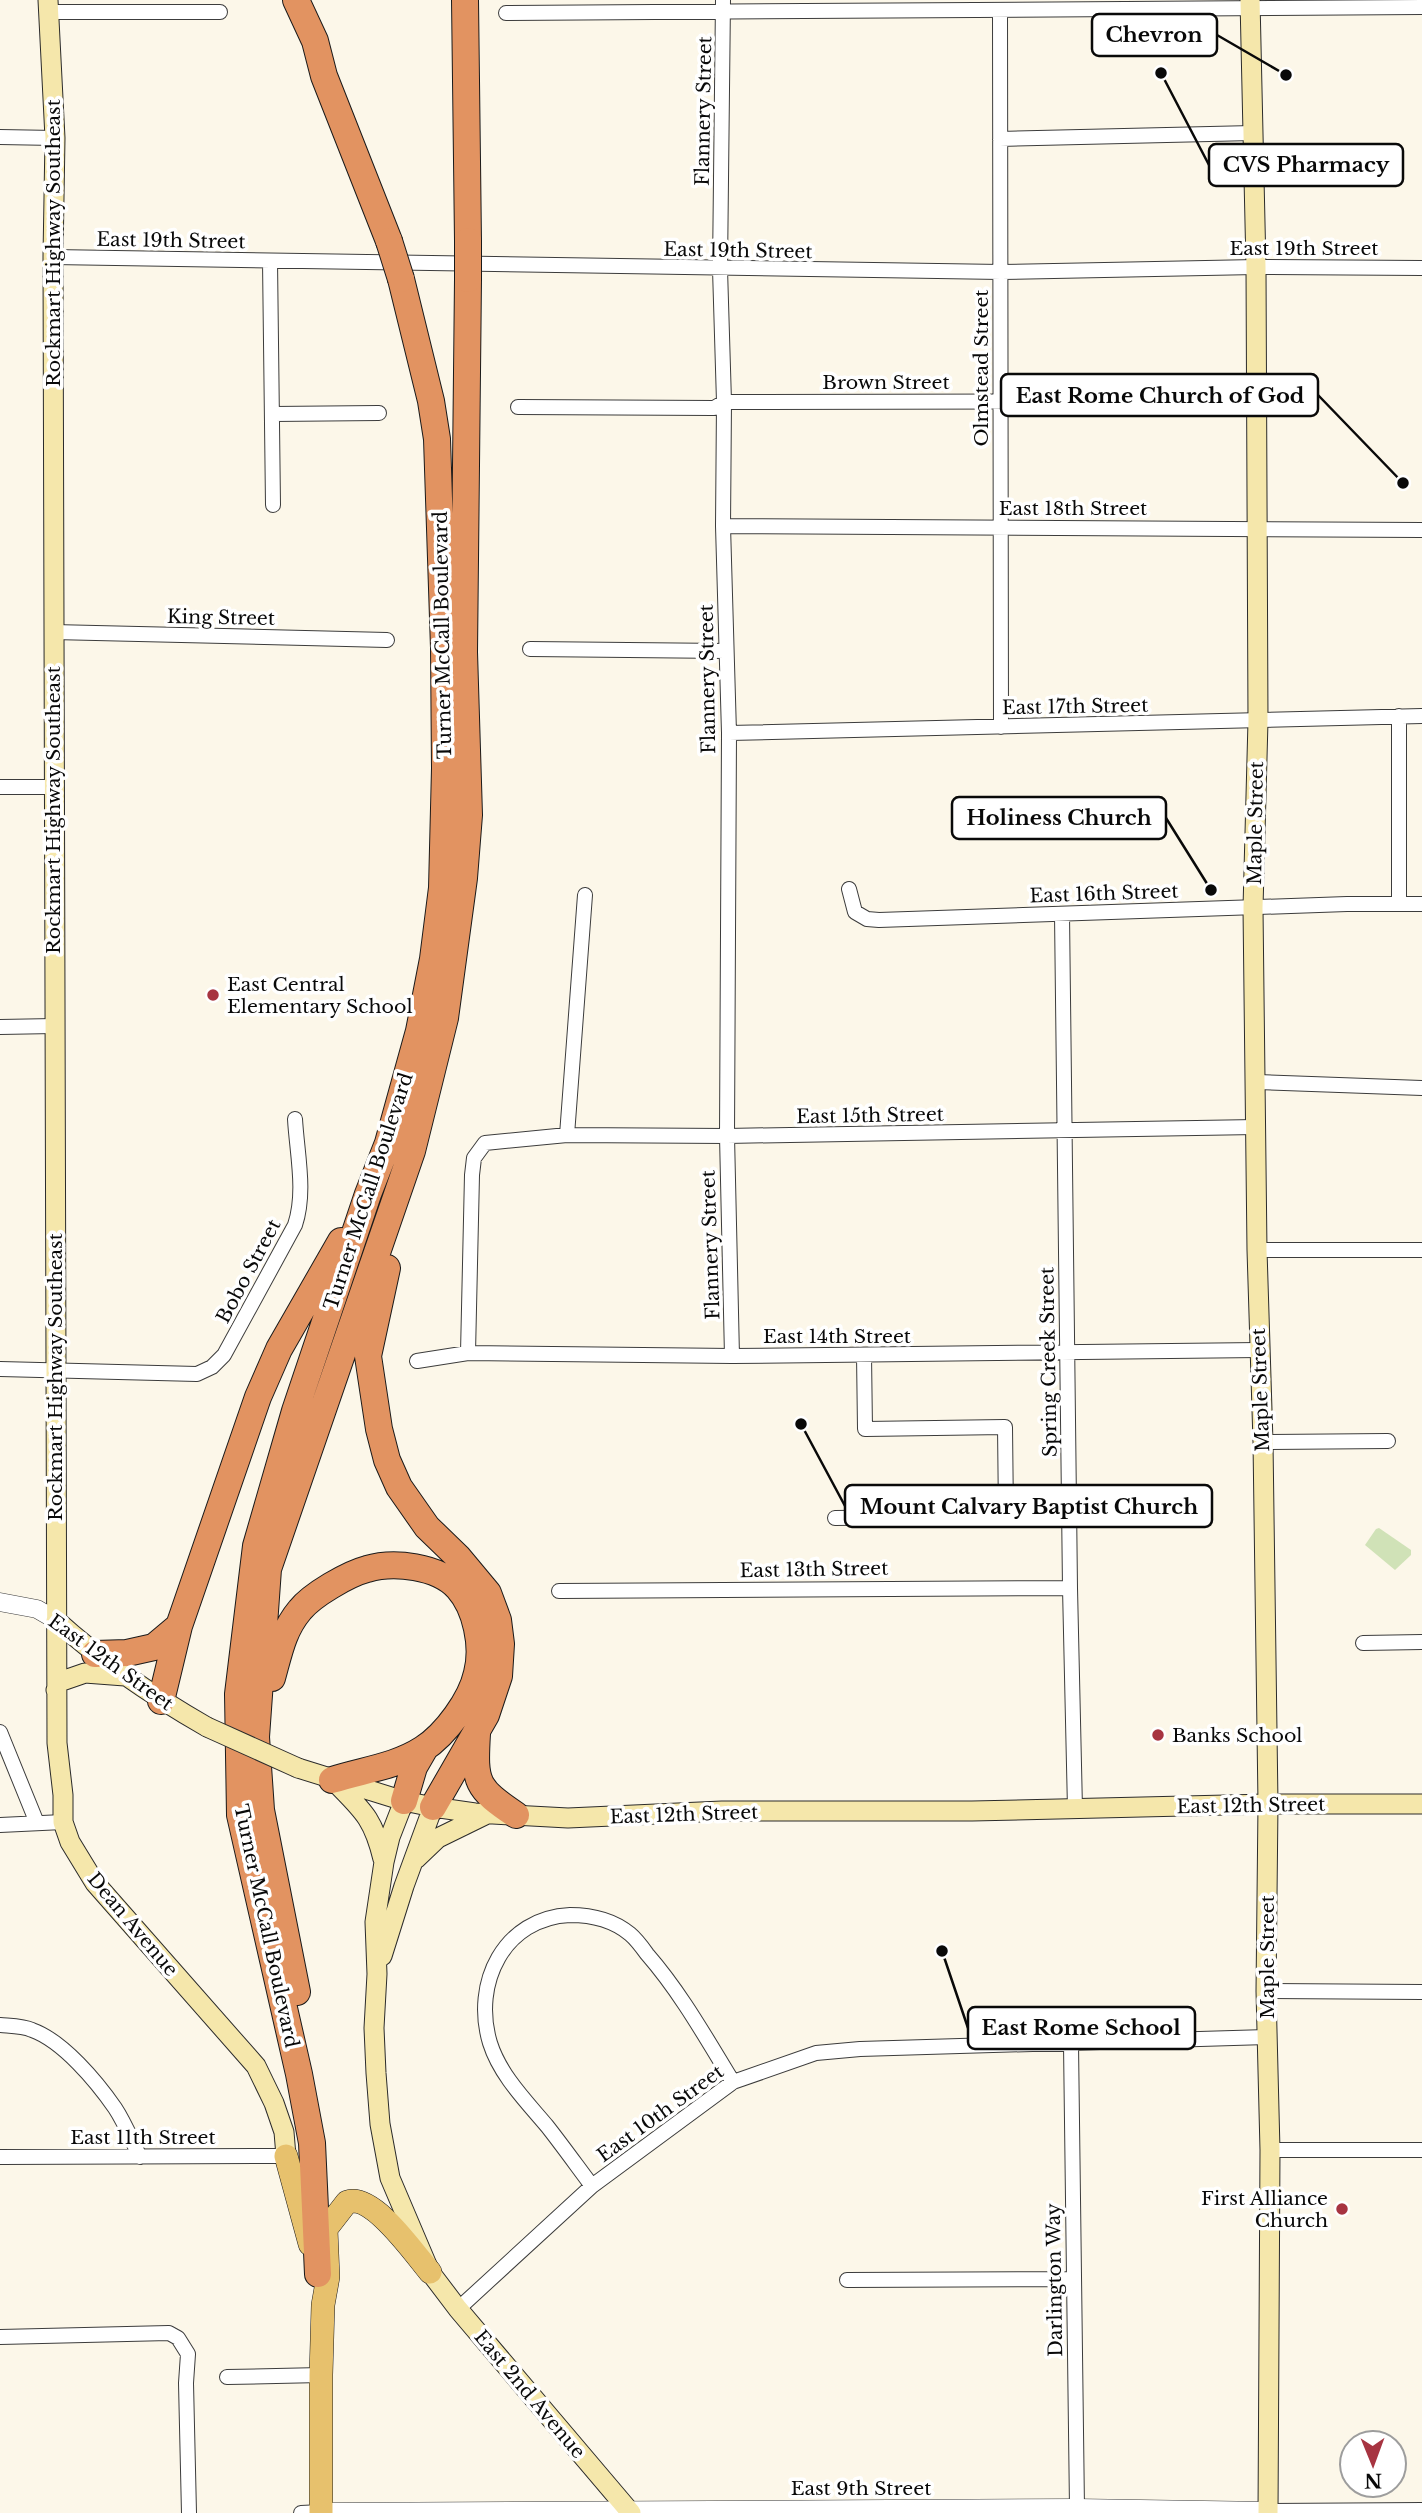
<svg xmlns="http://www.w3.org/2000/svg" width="1422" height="2513" font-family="'Libre Baskerville',serif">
<rect width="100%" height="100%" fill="#fcf7e9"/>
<path fill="#d0e2b7" d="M1379 1528 1411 1550V1555L1395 1570 1365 1545 1376 1529Z"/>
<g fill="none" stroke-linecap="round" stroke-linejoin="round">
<g stroke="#3c3c3c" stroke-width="16">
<path id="minor" d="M723 0 720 269 724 402 723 526 729 733 727 1136 732 1356
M1000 10 1001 727
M49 12H220
M506 13 1422 7
M0 137 55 138
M1000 139 1253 133
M53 257 1001 272 1256 267 1422 268
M270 261 273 505
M518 407 714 408 724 402 1256 401
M273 414 379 413
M723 526 1422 530
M53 632 387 640
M530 649 726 651
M1399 716V904
M729 733 1422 716
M0 787H54
M849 889 855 912 867 919 879 920 1347 904H1422
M1062 914 1070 1588 1075 1809
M0 1027 54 1026
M1257 1082 1422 1088
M567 1135 585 895
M1257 1250H1422
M468 1353 472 1175 474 1158 485 1143 567 1135 727 1136 1256 1127
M864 1355 865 1429 1005 1427 1006 1515
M417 1361 468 1353 732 1356 1259 1350
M0 1369 197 1374 212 1367 224 1355 295 1225C306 1192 297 1154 295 1119
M1263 1442 1388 1441
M835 1518 1069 1515
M559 1591 1070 1588
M1363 1643 1422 1642
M0 1732 37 1823
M0 1825 63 1822
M1266 1991 1422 1992
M0 2025C10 2026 23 2026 32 2030 63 2041 97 2082 115 2108 125 2123 132 2141 140 2157
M1071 2044 1077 2508 1082 2513
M1270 2150H1422
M0 2157 286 2156
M592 2186C577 2166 562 2145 547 2126 526 2101 500 2075 490 2043 472 1983 504 1918 570 1915 590 1915 613 1920 630 1934 636 1939 642 1947 647 1954 681 1993 706 2038 733 2082
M847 2280 1072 2279
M458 2309 592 2186 733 2082 816 2053 860 2049 1267 2037
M0 2337 169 2333 178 2338 188 2354 186 2383 189 2513
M227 2377 321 2375
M1268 2511 1422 2510
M301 2513 321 2512"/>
</g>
<g stroke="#3c3c3c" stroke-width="19">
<path id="tertiary" d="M0 1602 37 1609 56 1620
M321 2512 1077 2508 1268 2511"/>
</g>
<g stroke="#2b2b2b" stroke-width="21">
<path id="secondary" d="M48 0 55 138 53 257 57 1743 63 1795V1822L70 1842 95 1883 256 2066 274 2103 284 2132 286 2156
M1250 0 1256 267 1258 721 1253 908 1257 1250 1263 1442 1268 1804 1266 1991 1270 2150 1268 2513
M56 1620C102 1662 153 1696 207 1727
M56 1690 59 1682 85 1673 125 1676
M298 1768 404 1801 433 1807 475 1813 568 1818 722 1811H972L1268 1804H1422
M333 1780C362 1810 373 1817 383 1859
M404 1801 390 1837 384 1862 375 1922 377 1974 374 2028 376 2073 380 2124 390 2178 430 2272 458 2309 631 2513
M416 1859 438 1838 487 1814
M382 1956 404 1886 433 1807"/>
</g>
<g stroke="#1a1a1a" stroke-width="24">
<path id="primary" d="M286 2156 310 2244
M321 2513V2375L323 2305 328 2277 326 2229 347 2202C373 2193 414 2253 430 2272"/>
</g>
<g stroke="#1a1a1a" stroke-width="28">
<path id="motorway" d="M296 0 315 41 324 76 389 241
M465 0 468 241
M387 1268 368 1356 379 1429 387 1460 399 1487 427 1527 458 1557 488 1593 498 1620 501 1644 499 1676 486 1715 433 1807
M95 1654 127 1653 154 1647 179 1626
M272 1678C279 1653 283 1630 300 1610 312 1595 348 1574 367 1569 394 1561 438 1566 458 1588 476 1608 484 1646 477 1673 471 1700 446 1734 423 1749 395 1767 363 1770 332 1780
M161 1701 179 1626 258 1397 279 1349 341 1241
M477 1734C474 1783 476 1788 516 1815
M404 1801 414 1767 425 1748
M297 1992 261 1810 256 1737 268 1569 412 1151 445 1018 464 878 469 815 464 652 468 279
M318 2274 312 2143 299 2074 240 1815 238 1694 256 1546 295 1411 368 1194 388 1143 419 1031 433 959 442 888 445 768 444 648 437 439 431 401 401 279"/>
</g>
<use href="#minor" stroke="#fff" stroke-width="14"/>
<use href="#tertiary" stroke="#fff" stroke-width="18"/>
<use href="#secondary" stroke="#f5e7ab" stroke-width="19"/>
<use href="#primary" stroke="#e7c16d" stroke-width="23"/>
<use href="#motorway" stroke="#e29361" stroke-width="26"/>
<g stroke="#2b2b2b" stroke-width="21" stroke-linecap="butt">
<path id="secondary-bridge" d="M207 1727 298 1768"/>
</g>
<g stroke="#1a1a1a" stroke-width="28" stroke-linecap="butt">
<path id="motorway-bridge" d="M389 241 401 279
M468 279V241"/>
</g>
<use href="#secondary-bridge" stroke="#f5e7ab" stroke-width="19"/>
<use href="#motorway-bridge" stroke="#e29361" stroke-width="26"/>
</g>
<g fill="#a73441" stroke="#fff" stroke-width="2.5">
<circle cx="213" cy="995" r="7"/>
<circle cx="1158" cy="1735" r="7"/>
<circle cx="1342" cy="2209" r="7"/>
</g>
<g text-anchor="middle" stroke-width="7" stroke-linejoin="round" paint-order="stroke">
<g font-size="19" fill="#090909" stroke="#fff">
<text transform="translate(703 111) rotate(-89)" y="7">Flannery Street</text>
<text transform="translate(171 240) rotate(1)" y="7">East 19th Street</text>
<text transform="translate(53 243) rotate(-90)" y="7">Rockmart Highway Southeast</text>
<text x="1304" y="255">East 19th Street</text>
<text transform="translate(738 250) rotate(1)" y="7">East 19th Street</text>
<text transform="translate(981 368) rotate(-90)" y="7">Olmstead Street</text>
<text x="886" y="389">Brown Street</text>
<text x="1073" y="515">East 18th Street</text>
<text transform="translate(221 617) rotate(1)" y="7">King Street</text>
<text transform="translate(442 635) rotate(-91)" y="7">Turner McCall Boulevard</text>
<text transform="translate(707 679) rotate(-91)" y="7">Flannery Street</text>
<text transform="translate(1075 706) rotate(-1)" y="7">East 17th Street</text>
<text transform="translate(53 810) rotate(-90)" y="7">Rockmart Highway Southeast</text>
<text transform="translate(1255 823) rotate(-89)" y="7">Maple Street</text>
<text transform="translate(1104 893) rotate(-2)" y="7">East 16th Street</text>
<text transform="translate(870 1115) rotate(-1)" y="7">East 15th Street</text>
<text transform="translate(368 1191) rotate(-72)" y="7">Turner McCall Boulevard</text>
<text transform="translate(710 1245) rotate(-92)" y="7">Flannery Street</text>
<text transform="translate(248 1271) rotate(-62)" y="7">Bobo Street</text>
<text x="837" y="1343">East 14th Street</text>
<text transform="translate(1048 1362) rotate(-91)" y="7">Spring Creek Street</text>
<text transform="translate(55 1377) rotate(-90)" y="7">Rockmart Highway Southeast</text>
<text transform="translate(1260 1390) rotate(-92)" y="7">Maple Street</text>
<text transform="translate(814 1569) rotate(-1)" y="7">East 13th Street</text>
<text transform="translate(111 1662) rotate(36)" y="7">East 12th Street</text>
<text transform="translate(1251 1805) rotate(-1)" y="7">East 12th Street</text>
<text transform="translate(684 1814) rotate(-2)" y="7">East 12th Street</text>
<text transform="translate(133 1924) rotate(50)" y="7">Dean Avenue</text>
<text transform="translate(267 1926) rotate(78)" y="7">Turner McCall Boulevard</text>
<text transform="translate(1267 1957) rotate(-90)" y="7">Maple Street</text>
<text transform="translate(660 2113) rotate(-36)" y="7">East 10th Street</text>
<text x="143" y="2144">East 11th Street</text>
<text transform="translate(1054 2280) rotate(-91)" y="7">Darlington Way</text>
<text transform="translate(530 2394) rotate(50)" y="7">East 2nd Avenue</text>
<text x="861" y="2495">East 9th Street</text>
</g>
<g font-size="19" fill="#090909" stroke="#fff" text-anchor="start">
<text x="227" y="991">East Central<tspan x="227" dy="22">Elementary School</tspan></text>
<text x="1172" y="1742">Banks School</text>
<text x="1328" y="2205" text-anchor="end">First Alliance<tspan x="1328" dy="22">Church</tspan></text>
</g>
</g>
<path fill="none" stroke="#090909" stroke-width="2.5" d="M1286 75L1217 35M1161 73L1209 165M1403 483L1318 395M1211 890L1166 818M801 1424L845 1506M942 1951L968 2028"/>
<g fill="#090909" stroke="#fff" stroke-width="2.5">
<circle cx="1286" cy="75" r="7"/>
<circle cx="1161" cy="73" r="7"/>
<circle cx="1403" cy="483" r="7"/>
<circle cx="1211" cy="890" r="7"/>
<circle cx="801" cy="1424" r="7"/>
<circle cx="942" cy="1951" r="7"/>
</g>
<g fill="#fff" stroke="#090909" stroke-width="2.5">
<rect x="1092" y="14" width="125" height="42" rx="7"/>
<rect x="1209" y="144" width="194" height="42" rx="7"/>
<rect x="1001" y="374" width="317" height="42" rx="7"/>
<rect x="952" y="797" width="214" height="42" rx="7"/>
<rect x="845" y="1485" width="367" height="42" rx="7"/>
<rect x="968" y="2007" width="227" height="42" rx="7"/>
</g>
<g font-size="21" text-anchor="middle" font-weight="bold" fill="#090909">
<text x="1154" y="42">Chevron</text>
<text x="1306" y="172">CVS Pharmacy</text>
<text x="1160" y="403">East Rome Church of God</text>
<text x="1059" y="825">Holiness Church</text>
<text x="1029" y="1514">Mount Calvary Baptist Church</text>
<text x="1081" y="2035">East Rome School</text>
</g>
<g transform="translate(1373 2464) rotate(179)"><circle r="33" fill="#ffffff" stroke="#9d9d9d" stroke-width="2"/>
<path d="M0-5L12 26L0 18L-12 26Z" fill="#a73441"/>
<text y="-10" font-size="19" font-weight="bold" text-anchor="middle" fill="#090909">N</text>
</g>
</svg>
